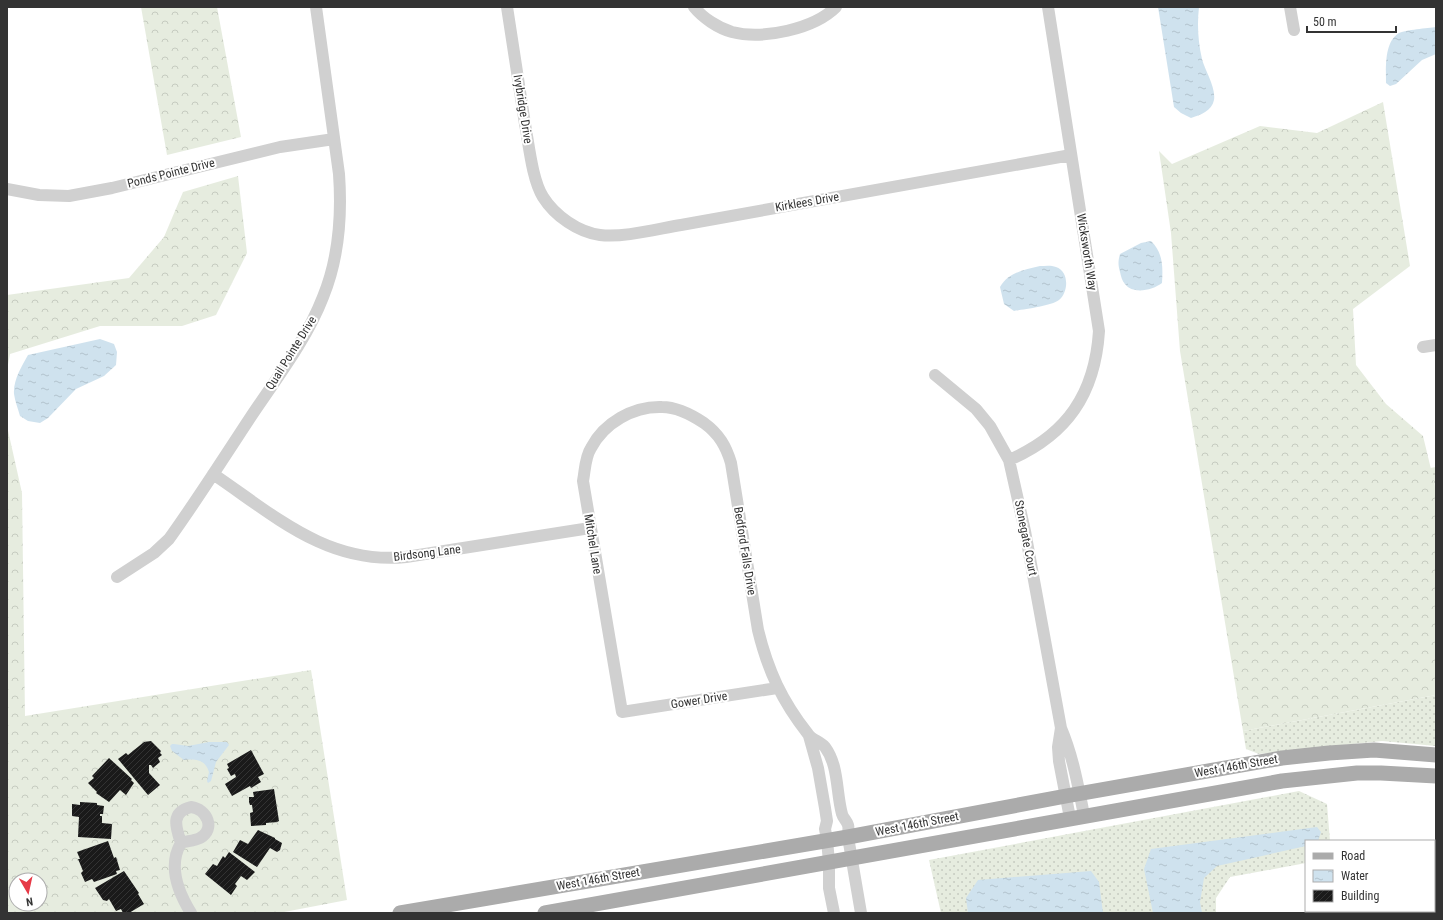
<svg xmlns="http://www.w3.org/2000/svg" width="1443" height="920" font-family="'Roboto Condensed',sans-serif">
<defs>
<pattern id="grass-dots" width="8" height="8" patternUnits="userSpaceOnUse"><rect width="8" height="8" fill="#e6ecdf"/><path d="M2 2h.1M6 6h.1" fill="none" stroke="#c6cbc0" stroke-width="1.8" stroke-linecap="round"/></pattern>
<pattern id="forest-crowns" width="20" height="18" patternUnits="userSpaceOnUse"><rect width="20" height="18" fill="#e6ecdf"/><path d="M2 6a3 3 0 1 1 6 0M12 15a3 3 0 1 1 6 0" fill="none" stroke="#c6cbc0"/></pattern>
<pattern id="water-ripples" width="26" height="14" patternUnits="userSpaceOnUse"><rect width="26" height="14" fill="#cfe2ee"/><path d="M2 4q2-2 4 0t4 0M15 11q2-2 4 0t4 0" fill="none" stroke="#b2c2cd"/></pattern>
<pattern id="building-hatch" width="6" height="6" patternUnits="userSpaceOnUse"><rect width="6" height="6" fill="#1a1a1a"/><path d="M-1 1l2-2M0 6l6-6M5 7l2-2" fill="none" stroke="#333"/></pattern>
</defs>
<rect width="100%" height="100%" fill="#fff"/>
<path fill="url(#grass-dots)" d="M1436 467V490L1430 468Z
M1436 695V746L1382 741 1259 754 1246 749 1243 731Z
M1299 791 1327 804 1330 841H1306V863L1230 877 1216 898V913H941L929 860Z"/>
<path fill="url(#forest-crowns)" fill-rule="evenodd" d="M141 7H217L241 137 167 155Z
M1383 102 1410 266 1353 309 1356 365 1386 404 1423 436 1436 490V695L1243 731 1180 351 1171 233 1159 151 1172 164 1260 126 1317 133Z
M238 176 247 253 216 315 182 326H100L10 354 7 370V295L129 278 164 237 183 192Z
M7 426 22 493 25 716 311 670 347 900 279 913H7ZM16 880H40V904H16Z"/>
<path fill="url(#water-ripples)" d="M1158 7H1199C1197 25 1198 41 1202 59 1205 71 1216 87 1214 100 1212 111 1200 115 1191 118L1181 113 1174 107Z
M1436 27V54L1422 60 1396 84 1390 86 1386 83C1386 68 1384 42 1399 33 1405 30 1428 28 1436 27Z
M1151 241C1163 253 1163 266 1162 283 1153 290 1133 295 1125 284 1122 281 1121 276 1120 272 1118 265 1118 261 1120 254L1141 243Z
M1040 266C1045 266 1051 265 1056 267 1069 271 1069 292 1059 300 1051 306 1025 309 1014 311L1004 304 1000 287C1009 272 1024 270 1040 266Z
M100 339 114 344 117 352 116 365 104 376 76 389 48 418 40 423 28 421 20 416C18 409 15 401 14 394 13 380 22 366 28 355Z
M209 742H227L229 745 216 762 211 781 208 783 207 781 209 772C205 759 195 759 184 760L172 751 170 746 172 744H174L188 746Z
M1317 827 1321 832 1318 841H1306V846L1217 866 1204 878 1200 902 1202 913H1153L1144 869 1151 849Z
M1091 871 1099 882 1103 913H968L966 898 978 880Z"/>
<path fill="url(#building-hatch)" d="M151 741 161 751 160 753 162 755 158 758 160 762 153 768 151 765H149V773L160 785 148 795 118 759 126 753 128 755 144 742Z
M251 750 264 774 258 777 261 782 251 788 250 786 232 796 225 784 236 777 235 774 231 776 227 769 229 768 227 764Z
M109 758 132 779 131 780 134 783 126 795 120 790 109 802 96 793 97 792 88 783 94 778 92 776Z
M274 789 279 821 277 822 266 823V825L251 826 250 813 253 812 252 805H250L249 802V797H254L253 792Z
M80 802 97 803V805L104 806 103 814H100V816H102V823L112 824 111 839 78 837 79 817 72 816V804L80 805Z
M258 830 275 838V839L282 843 280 850 277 852 270 848 257 867 233 852 240 840 248 844Z
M108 841 114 858 116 857 120 870 116 871 117 874 94 882 92 879 85 882 81 873 83 871 78 859H80L77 852Z
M229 852 255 872 247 880 241 876 235 884 237 886 231 895 205 874 213 864 217 866 223 856 225 858Z
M124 871 139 893 138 894 144 904 129 913H123L121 909 116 911 109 899 107 901 103 900 95 888Z"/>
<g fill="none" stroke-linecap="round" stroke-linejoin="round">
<path stroke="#d0d0d0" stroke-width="12" d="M507 7C513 46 519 85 525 124 529 145 532 179 543 197 555 216 578 232 600 235 623 238 657 229 681 225L1071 155
M694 7C703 18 718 28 732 32 763 40 814 29 836 7
M1290 7 1294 30
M7 189 39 195 69 196 112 188 280 147 334 139
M1423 347 1436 345
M935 375 976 409 990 426 1009 460 1025 531 1061 728C1073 756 1078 786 1084 815
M1009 460C1067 435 1095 394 1099 331L1048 7
M213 474C274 515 327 565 406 557L590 528
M117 577 154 553 169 539C197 500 223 459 250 418 276 379 306 341 323 297 339 258 342 216 339 174L316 7
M777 688 622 712 583 481C585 471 585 457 591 448 604 423 633 406 662 407 677 407 692 415 704 423 719 434 726 446 731 463L758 630C768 671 782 701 808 734 812 740 820 741 825 747 839 766 836 792 842 814 843 818 847 821 848 825 849 828 848 833 848 837L861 913
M1061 728 1058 747 1059 761 1070 818
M809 736 818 768 825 808 827 821 825 829 827 840 829 862V888L834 913
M191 807C207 809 216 829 200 838 194 841 187 841 181 843 176 828 170 812 191 807Z
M181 843C168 865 178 892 191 913"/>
<path stroke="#ababab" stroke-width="15" d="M400 913 848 837 1066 796 1282 758 1329 753 1374 750 1436 755
M545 913 1282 781 1357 773H1381L1436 776"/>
</g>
<g text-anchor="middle" stroke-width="4" stroke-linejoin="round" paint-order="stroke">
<g font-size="12" fill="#333" stroke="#fff">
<text transform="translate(523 109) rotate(81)" y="4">Ivybridge Drive</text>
<text transform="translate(171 173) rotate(-14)" y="4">Ponds Pointe Drive</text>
<text transform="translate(807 202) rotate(-10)" y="4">Kirklees Drive</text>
<text transform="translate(1087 252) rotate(81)" y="4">Wicksworth Way</text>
<text transform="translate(291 353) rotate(-58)" y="4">Quail Pointe Drive</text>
<text transform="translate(1026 538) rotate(79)" y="4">Stonegate Court</text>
<text transform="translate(593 544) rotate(81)" y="4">Mitchel Lane</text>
<text transform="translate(745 551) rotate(81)" y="4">Bedford Falls Drive</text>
<text transform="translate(427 553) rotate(-7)" y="4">Birdsong Lane</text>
<text transform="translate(699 700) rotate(-9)" y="4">Gower Drive</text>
<text transform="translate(1236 766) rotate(-10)" y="4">West 146th Street</text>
<text transform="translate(917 824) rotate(-11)" y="4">West 146th Street</text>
<text transform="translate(598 879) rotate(-10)" y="4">West 146th Street</text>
</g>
</g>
<rect width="1443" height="920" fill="none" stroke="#333333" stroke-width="16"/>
<rect x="1305" y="840" width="130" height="72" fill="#ffffff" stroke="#adadad"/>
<rect x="1313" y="853" width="20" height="6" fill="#ababab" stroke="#adadad"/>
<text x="1341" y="860" font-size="12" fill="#333333">Road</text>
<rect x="1313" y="870" width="20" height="12" fill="url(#water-ripples)" stroke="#adadad"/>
<text x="1341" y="880" font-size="12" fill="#333333">Water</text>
<rect x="1313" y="890" width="20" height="12" fill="url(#building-hatch)" stroke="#adadad"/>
<text x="1341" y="900" font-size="12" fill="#333333">Building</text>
<g transform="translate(28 892) rotate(171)"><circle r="19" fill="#ffffff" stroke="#adadad"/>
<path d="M0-3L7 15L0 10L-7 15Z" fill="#e63946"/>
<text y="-6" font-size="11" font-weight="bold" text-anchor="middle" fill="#333333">N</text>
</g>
<path d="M1307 26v6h89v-6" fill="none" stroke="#333333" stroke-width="2"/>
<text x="1313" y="26" font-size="12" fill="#333333" stroke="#ffffff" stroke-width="3" paint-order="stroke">50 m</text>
</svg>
